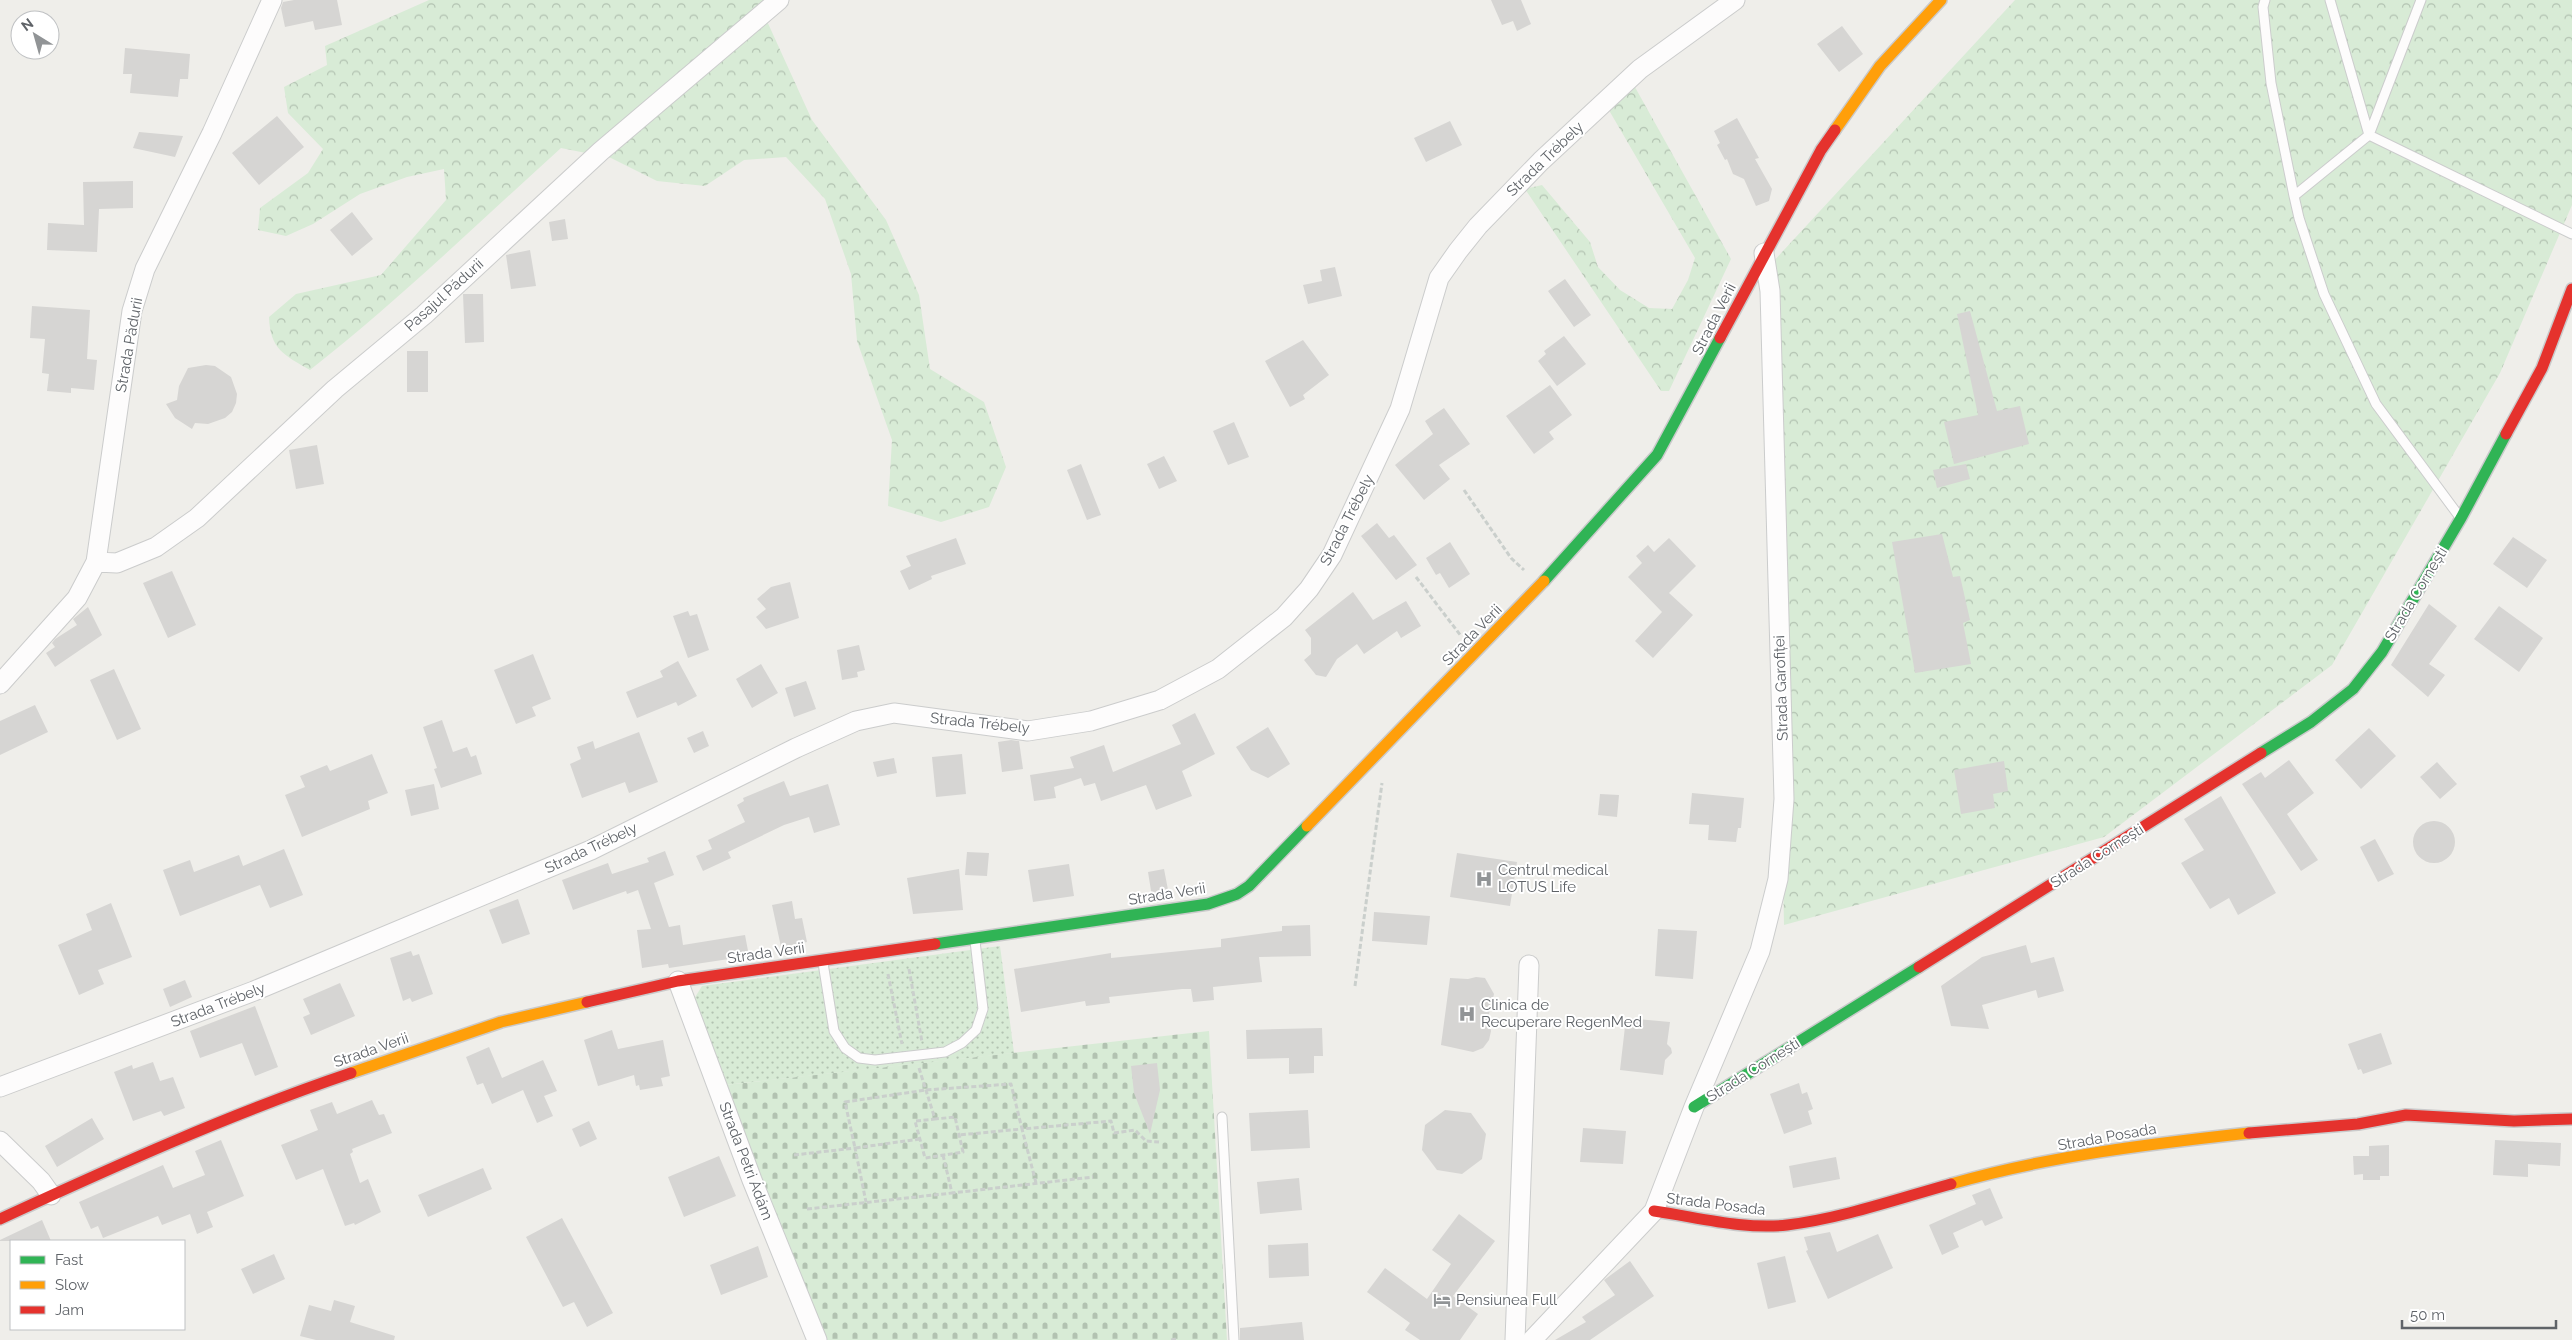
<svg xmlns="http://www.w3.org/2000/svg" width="2572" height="1340" font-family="Raleway,sans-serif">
<defs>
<pattern id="forest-crowns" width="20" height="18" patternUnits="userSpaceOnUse" patternTransform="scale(1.25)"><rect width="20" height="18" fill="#d8ebd6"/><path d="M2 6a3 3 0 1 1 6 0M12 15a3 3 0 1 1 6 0" fill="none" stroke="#b2c2b1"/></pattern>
<pattern id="cemetery-stones" width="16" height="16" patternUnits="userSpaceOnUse" patternTransform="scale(1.25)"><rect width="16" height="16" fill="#d8ebd6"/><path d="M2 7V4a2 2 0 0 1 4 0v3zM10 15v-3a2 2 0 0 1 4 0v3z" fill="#b2c2b1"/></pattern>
<pattern id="park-dots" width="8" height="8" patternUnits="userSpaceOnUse" patternTransform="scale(1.25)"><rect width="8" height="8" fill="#d8ebd6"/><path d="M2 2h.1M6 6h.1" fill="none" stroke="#b2c2b1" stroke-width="1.8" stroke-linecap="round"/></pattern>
</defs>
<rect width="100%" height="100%" fill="#efeeea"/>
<path fill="url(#forest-crowns)" d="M429 0H773L766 19 812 120 886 220 919 295 930 369 984 402 1006 467 989 507 941 522 888 506 892 440 857 341 851 274 825 199 786 157 744 160 705 186 657 181 611 158 561 148C478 223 398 301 310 370 284 355 270 349 269 317L296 294 381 275 446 200 444 169 407 177 360 194 313 224 286 236 258 230 260 208 308 173 323 149 288 113 284 87 327 65 325 46Z
M2015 0H2572V205L2500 373 2332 665 2104 837 1784 925 1771 264Z
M1631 80 1731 259 1669 391H1661L1525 189 1542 185 1590 242 1598 267 1620 290 1649 308 1672 309 1688 280 1695 258 1610 112 1609 102Z"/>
<path fill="url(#cemetery-stones)" d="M1209 1031 1227 1340H821L725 1085Z"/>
<path fill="url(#park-dots)" d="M1000 946 1014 1053 725 1085 694 999 702 986Z"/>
<path fill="#d6d5d3" d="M294 0H337L342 25 315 30 313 21 285 27 281 8 283 2Z
M1491 0H1521L1531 24 1517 31 1513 21 1502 25Z
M1842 26 1863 54 1839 72 1817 44Z
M125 48 190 54 188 79H180L178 97 130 93 132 74H123Z
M277 116 304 147 259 185 232 153Z
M1737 118 1759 158 1755 159 1772 189 1769 201 1756 206 1744 179 1733 174 1727 159 1725 160 1717 145 1720 143 1714 131Z
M1450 121 1462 145 1426 162 1414 138Z
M139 132 183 136 175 157 133 148Z
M133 181V208L99 209 97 252 47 250 48 223 84 225 83 182Z
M352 212 373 239 352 256 330 230Z
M565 219 568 239 552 241 549 222Z
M530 250 536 286 511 289 506 255Z
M1335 267 1342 296 1308 304 1303 285 1322 281 1320 270Z
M1565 279 1591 315 1574 327 1548 291Z
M463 294H483L484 342 465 343Z
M32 306 90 310 87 359 97 360 94 390 71 388V393L47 391 49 374 42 373 45 339 30 338Z
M1970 311 1997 411 2020 406 2029 444 1954 464 1944 422 1978 415 1957 314Z
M1564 336 1586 364 1557 386 1538 361 1546 354 1544 351Z
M1303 340 1329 375 1303 395 1305 399 1290 407 1265 361Z
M407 351H428V392H407Z
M206 365 215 366 231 377 237 394 236 403 232 412 225 418 208 424 195 423 192 429 175 418 166 404 177 400 179 386 188 368Z
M1550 385 1572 415 1549 432 1554 439 1534 454 1506 416Z
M1444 408 1470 444 1439 465 1450 479 1424 500 1395 465 1433 434 1425 421Z
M1234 422 1249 457 1228 465 1213 431Z
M317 445 324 484 296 489 289 450Z
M1164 456 1177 481 1159 489 1147 464Z
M1081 464 1101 515 1087 520 1067 470Z
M1966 464 1970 479 1937 488 1933 470Z
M1377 523 1389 538 1394 535 1417 565 1396 580 1361 536Z
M1942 534 1953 577 1960 576 1970 620 1963 623 1971 664 1915 673 1892 542Z
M2513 537 2547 560 2527 588 2493 564Z
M956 538 966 564 931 576 932 579 909 590 900 571 911 566 906 556Z
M1669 538 1696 566 1669 593 1693 615 1653 658 1635 641 1662 612 1628 577 1642 563 1636 556 1648 545 1654 552Z
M1450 542 1470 574 1449 588 1440 573 1436 575 1426 558Z
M172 571 196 625 168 638 143 583Z
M790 582 799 618 766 629 756 617 766 609 757 599 771 587Z
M1353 592 1373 620 1406 601 1421 626 1401 638 1397 631 1364 654 1357 644 1337 659 1326 677 1316 675 1304 660 1311 654V638L1305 630Z
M2429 604 2457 626 2429 664 2445 675 2428 697 2391 665Z
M2499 606 2543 638 2519 672 2474 639Z
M88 607 102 635 55 667 46 653 55 647 52 643 55 639 77 625 73 619Z
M688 611 690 616 697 614 709 650 688 658 673 616Z
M859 645 865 670 857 672 858 677 842 680 837 650Z
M533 654 551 699 532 707 536 716 516 724 494 670Z
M678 661 697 696 678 706 676 702 637 718 626 692 663 677 660 671Z
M761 664 778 693 752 708 736 679Z
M114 669 141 729 117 740 90 680Z
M806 681 816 709 794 717 785 688Z
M35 705 48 732 0 755V721Z
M1195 713 1215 754 1182 771 1192 796 1156 810 1146 785 1101 801 1095 783 1084 786 1081 778 1054 787 1056 798 1034 801 1030 775 1074 768 1070 757 1104 745 1113 772 1181 744 1172 725Z
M442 720 453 752 467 747 471 757 476 755 482 774 441 788 434 769 437 768 423 727Z
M1268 727 1290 764 1268 778 1251 770 1236 747Z
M2369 728 2396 756 2361 789 2335 760Z
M703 731 709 746 694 753 687 738Z
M639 732 658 782 629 793 625 782 582 798 570 764 581 759 577 747 593 741 595 749Z
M1011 740 1019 741 1023 769 1002 772 998 742Z
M372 754 388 793 368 801 370 809 302 837 285 795 305 787 300 776 327 765 330 771Z
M962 754 966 794 936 797 932 757Z
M894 758 897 773 877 777 873 762Z
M2289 760 2314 793 2287 814 2318 860 2301 871 2242 784 2261 772 2265 778Z
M2004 761 2008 791 1993 794 1995 808 1961 814 1954 770Z
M2437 762 2457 784 2440 799 2420 777Z
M784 781 790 796 828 784 840 825 814 833 809 817 784 825 728 852 731 858 703 871 696 856 712 849 708 840 745 822 737 805 744 801 743 798Z
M434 784 439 809 411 816 405 790Z
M1692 793 1744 798 1741 828H1738L1736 842 1708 840 1709 825 1689 824Z
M1600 794 1619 795 1617 817 1598 815Z
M2221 796 2276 893 2238 915 2229 898 2210 909 2181 863 2204 850 2184 819Z
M2413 842a21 21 0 1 1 42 0a21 21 0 1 1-42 0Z
M2375 839 2394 874 2378 882 2360 847Z
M284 849 303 895 270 908 260 885 180 916 163 870 190 860 194 872 239 855 243 866Z
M665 851 674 875 654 883 669 927 680 925 683 945 745 935 749 956 669 968 668 964 642 968 637 930 651 929 638 890 627 894 626 891 573 910 562 880 608 863 612 874 649 862 647 858Z
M967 852 989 853 987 876 965 875Z
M1457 853 1517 862 1510 906 1450 897Z
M1069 864 1074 896 1033 902 1028 870Z
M959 869 963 910 913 914 907 878Z
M1164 869 1169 895 1152 897 1148 872Z
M518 899 530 934 502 944 489 910Z
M792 901 795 919 802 918 807 942 781 947 772 905Z
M111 903 132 957 98 970 104 984 79 995 58 945 92 930 86 914Z
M1374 912 1430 916 1427 945 1372 941Z
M1310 925 1311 956 1259 957 1262 982 1213 987 1214 1000 1193 1002 1191 989H1182L1109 997 1110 1003 1086 1006 1085 1001 1021 1012 1014 969 1111 953V958L1221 947V939L1282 931V926Z
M1658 929 1697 931 1693 979 1655 976Z
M2026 945 2031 963 2054 957 2064 991 2038 998 2036 990 1982 1005 1989 1029 1951 1026 1941 986 1982 957Z
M411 951 413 956 419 954 433 994 412 1002 410 998 403 1001 390 958Z
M1476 977 1485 978 1494 994 1488 1018 1491 1031 1489 1040 1483 1048 1473 1052 1441 1045 1450 978 1468 979Z
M185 980 192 997 170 1007 163 989Z
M340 983 355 1016 311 1035 303 1017 310 1014 303 999Z
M255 1006 278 1067 255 1076 242 1043 200 1058 190 1031Z
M1626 1018 1670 1022 1667 1044 1671 1048 1672 1053 1665 1060 1663 1075 1620 1070Z
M1322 1028 1323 1056H1314V1073L1289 1074V1058L1247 1059 1246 1030Z
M612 1030 618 1049 663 1040 670 1076 661 1078 663 1086 640 1090 639 1085 636 1086 634 1075 598 1086 584 1040Z
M2381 1033 2392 1064 2363 1074 2361 1069 2358 1070 2348 1044Z
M489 1047 502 1078 543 1060 557 1091 544 1096 553 1116 537 1123 523 1090 492 1104 483 1083 477 1085 466 1057Z
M153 1062 160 1081 173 1077 185 1108 164 1116 161 1111 133 1121 114 1072 132 1065 133 1069Z
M1157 1063 1160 1090 1150 1134 1134 1093 1131 1066Z
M1799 1083 1802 1094 1807 1092 1813 1109 1808 1111 1812 1124 1784 1134 1770 1094Z
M372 1100 379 1115 384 1114 392 1133 352 1149 353 1152 350 1154 360 1183 368 1179 381 1212 355 1225 354 1223 345 1226 323 1169 296 1180 281 1145 318 1130 310 1110 332 1102 337 1114Z
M1308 1110 1310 1148 1251 1151 1249 1113Z
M1445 1110 1471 1113 1486 1134 1482 1159 1462 1174 1437 1170 1422 1150 1425 1125Z
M92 1118 104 1139 57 1167 45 1146Z
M589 1121 597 1139 580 1147 572 1129Z
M1583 1128 1626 1131 1623 1164 1580 1162Z
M221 1140 244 1196 207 1212 213 1227 197 1234 190 1214 162 1225 158 1216 103 1238 98 1226 91 1229 79 1202 163 1165 173 1188 205 1175 195 1151Z
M2495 1140 2561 1143 2560 1166 2528 1164V1177L2493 1175Z
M2389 1145V1176H2380V1180H2363V1174L2354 1175 2353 1156H2369V1146Z
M719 1156 736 1196 684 1217 668 1177Z
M1836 1157 1840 1179 1793 1188 1789 1166Z
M483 1168 492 1189 428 1217 418 1195Z
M1299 1178 1302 1210 1260 1214 1257 1182Z
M1990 1188 2003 1218 1985 1226 1982 1220 1953 1233 1959 1247 1942 1255 1929 1225 1976 1204 1972 1195Z
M1459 1214 1495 1241 1453 1296 1478 1314 1460 1340H1420L1405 1330 1410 1323 1367 1292 1385 1268 1427 1299 1451 1264 1432 1250Z
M562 1218 613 1313 587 1327 574 1302 563 1307 526 1237Z
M42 1220 51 1241H0V1240Z
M1830 1232 1837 1252 1878 1234 1893 1268 1828 1299 1806 1251 1808 1250 1804 1237Z
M1308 1243 1309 1276 1269 1278 1268 1245Z
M758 1246 768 1277 721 1295 710 1265Z
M274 1254 285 1279 253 1294 241 1269Z
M1785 1256 1796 1302 1768 1309 1757 1263Z
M1630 1261 1654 1296 1590 1340H1555L1586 1322 1582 1317 1615 1295 1604 1280Z
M334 1300 355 1306 350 1322 395 1336 394 1340H316L300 1336 309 1305 331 1311Z
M1302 1322 1304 1340H1240V1328Z"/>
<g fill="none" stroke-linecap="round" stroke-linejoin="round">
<g stroke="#cbcccc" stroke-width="11">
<path id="lane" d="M2265 0 2263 7 2271 83 2294 196 2299 218 2324 294 2376 404 2459 516
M2330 0 2369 135 2572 234
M2294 196 2369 135 2421 0
M823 963 834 1031 845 1048 859 1058 875 1060 945 1052 962 1043 976 1030 983 1009 975 941
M1222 1117 1234 1340"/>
</g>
<g stroke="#cbcccc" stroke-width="21">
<path id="street" d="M96 562 117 563 156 547 197 518 335 389 424 315 601 151 779 0
M0 684 77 598 96 562 132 311 145 269 212 133 272 0
M678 981 752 1180 817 1340
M0 1087 254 991 591 850 796 748 856 721 894 713 1028 731 1091 721 1160 700 1218 669 1284 617 1309 589 1332 555 1400 409 1439 278 1458 251 1478 226 1541 161 1640 69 1735 0
M0 1141 41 1181 51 1195
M1515 1340 1529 965
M1532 1340 1654 1211 1694 1107 1760 951 1778 879 1784 799 1770 291 1764 253"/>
</g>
<g stroke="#cacacb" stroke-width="14">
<path id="fast" d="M1544 581 1657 455 1720 338
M2261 753 2311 722 2353 689 2382 652 2461 518 2506 434
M935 944 1208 904 1237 894 1249 886 1307 826
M1694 1107 1919 967"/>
</g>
<g stroke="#cacacb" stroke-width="14">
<path id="slow" d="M1835 130 1880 66 1941 0
M1307 826 1544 581
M351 1073 501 1022 587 1002
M1951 1184C2048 1156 2149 1144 2249 1133"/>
</g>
<g stroke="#cacacb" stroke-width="14">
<path id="jam" d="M1720 338 1821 150 1835 130
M2506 434 2542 368 2572 289
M1919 967 2261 753
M587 1002 678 981 935 944
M2249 1133 2358 1124 2406 1115 2514 1121 2572 1119
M1654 1211C1697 1217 1744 1230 1787 1225 1843 1218 1897 1199 1951 1184
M0 1219C115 1166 230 1114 351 1073"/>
</g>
<path stroke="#cacfcc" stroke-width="3" stroke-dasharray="5 2.5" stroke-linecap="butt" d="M1464 490 1511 558 1524 570
M1416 577 1461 636
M909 969 922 1042
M888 974 902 1044
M1355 986 1382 783
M919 1068 935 1119 915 1121 925 1158 963 1152 955 1117 935 1119
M920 1139 855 1148 845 1102 926 1090 1011 1084 1022 1129 959 1135
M794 1155 855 1148 866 1202
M943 1155 952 1193 1093 1177
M1036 1183 1022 1129 1111 1121 1114 1133 1135 1130 1146 1141 1159 1142
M807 1209 952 1193
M1171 1340 1176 1339"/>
<use href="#lane" stroke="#fdfcfc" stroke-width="9"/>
<use href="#street" stroke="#fdfcfc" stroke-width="19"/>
<use href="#fast" stroke="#30b455" stroke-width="11"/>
<use href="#slow" stroke="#ff9f0a" stroke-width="11"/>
<use href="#jam" stroke="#e5322d" stroke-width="11"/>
</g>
<defs>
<g id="hospital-bare" transform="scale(1.35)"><path d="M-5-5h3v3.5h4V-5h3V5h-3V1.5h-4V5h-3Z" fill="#919496" stroke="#fff" stroke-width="2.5" paint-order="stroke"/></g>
<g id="hotel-bare" transform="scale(1.35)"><path d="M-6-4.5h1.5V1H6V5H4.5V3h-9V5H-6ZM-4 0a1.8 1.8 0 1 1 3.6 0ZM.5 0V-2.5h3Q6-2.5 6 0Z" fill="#919496" stroke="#fff" stroke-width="2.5" paint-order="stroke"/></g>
</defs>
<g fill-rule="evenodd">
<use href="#hospital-bare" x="1484" y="879"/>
<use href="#hospital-bare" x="1467" y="1014"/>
<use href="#hotel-bare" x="1442" y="1300"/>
</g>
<g text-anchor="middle" stroke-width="4" stroke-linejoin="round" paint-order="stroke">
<g font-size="15" fill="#5f6368" stroke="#fff">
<text transform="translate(1545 159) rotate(-44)" y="5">Strada Trébely</text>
<text transform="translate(444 295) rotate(-42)" y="5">Pasajul Pădurii</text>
<text transform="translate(1714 319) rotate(-63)" y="5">Strada Verii</text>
<text transform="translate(129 345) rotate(-80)" y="5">Strada Pădurii</text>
<text transform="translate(1347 520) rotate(-63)" y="5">Strada Trébely</text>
<text transform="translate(2416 594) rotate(-59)" y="5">Strada Cornești</text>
<text transform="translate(1472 635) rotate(-46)" y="5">Strada Verii</text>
<text transform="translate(1781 688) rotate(-92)" y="5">Strada Garofiței</text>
<text transform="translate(980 723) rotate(6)" y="5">Strada Trébely</text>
<text transform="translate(591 848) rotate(-25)" y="5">Strada Trébely</text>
<text transform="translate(2097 856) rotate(-32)" y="5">Strada Cornești</text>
<text transform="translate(1167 894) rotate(-9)" y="5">Strada Verii</text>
<text transform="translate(766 953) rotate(-8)" y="5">Strada Verii</text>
<text transform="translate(218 1005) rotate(-21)" y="5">Strada Trébely</text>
<text transform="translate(371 1050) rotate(-19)" y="5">Strada Verii</text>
<text transform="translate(1753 1070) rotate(-32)" y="5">Strada Cornești</text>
<text transform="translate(2107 1137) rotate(-10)" y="5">Strada Posada</text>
<text transform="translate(746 1161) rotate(69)" y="5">Strada Petri Ádám</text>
<text transform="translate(1716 1204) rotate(7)" y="5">Strada Posada</text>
</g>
<g font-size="15" fill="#5f6368" stroke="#fff" text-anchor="start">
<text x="1498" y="875">Centrul medical<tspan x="1498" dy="17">LOTUS Life</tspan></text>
<text x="1481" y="1010">Clinica de<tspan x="1481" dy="17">Recuperare RegenMed</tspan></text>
<text x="1456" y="1305">Pensiunea Full</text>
</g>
</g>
<rect x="10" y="1240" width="175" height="90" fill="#ffffff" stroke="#bfc1c3"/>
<rect x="20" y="1256" width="25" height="8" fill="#30b455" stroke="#bfc1c3"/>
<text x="55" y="1265" font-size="15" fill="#5f6368">Fast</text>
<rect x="20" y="1281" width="25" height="8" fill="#ff9f0a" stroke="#bfc1c3"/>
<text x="55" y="1290" font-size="15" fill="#5f6368">Slow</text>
<rect x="20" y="1306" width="25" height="8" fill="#e5322d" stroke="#bfc1c3"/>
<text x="55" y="1315" font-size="15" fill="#5f6368">Jam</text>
<g transform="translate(35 35) rotate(323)"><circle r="24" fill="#ffffff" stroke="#bfc1c3"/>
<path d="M0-4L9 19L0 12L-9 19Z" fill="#919496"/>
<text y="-8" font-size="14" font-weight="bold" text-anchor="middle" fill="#5f6368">N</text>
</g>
<path d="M2402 1320v8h154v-8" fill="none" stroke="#5f6368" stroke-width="2.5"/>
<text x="2410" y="1320" font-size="15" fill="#5f6368" stroke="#ffffff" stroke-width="4" paint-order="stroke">50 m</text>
</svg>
